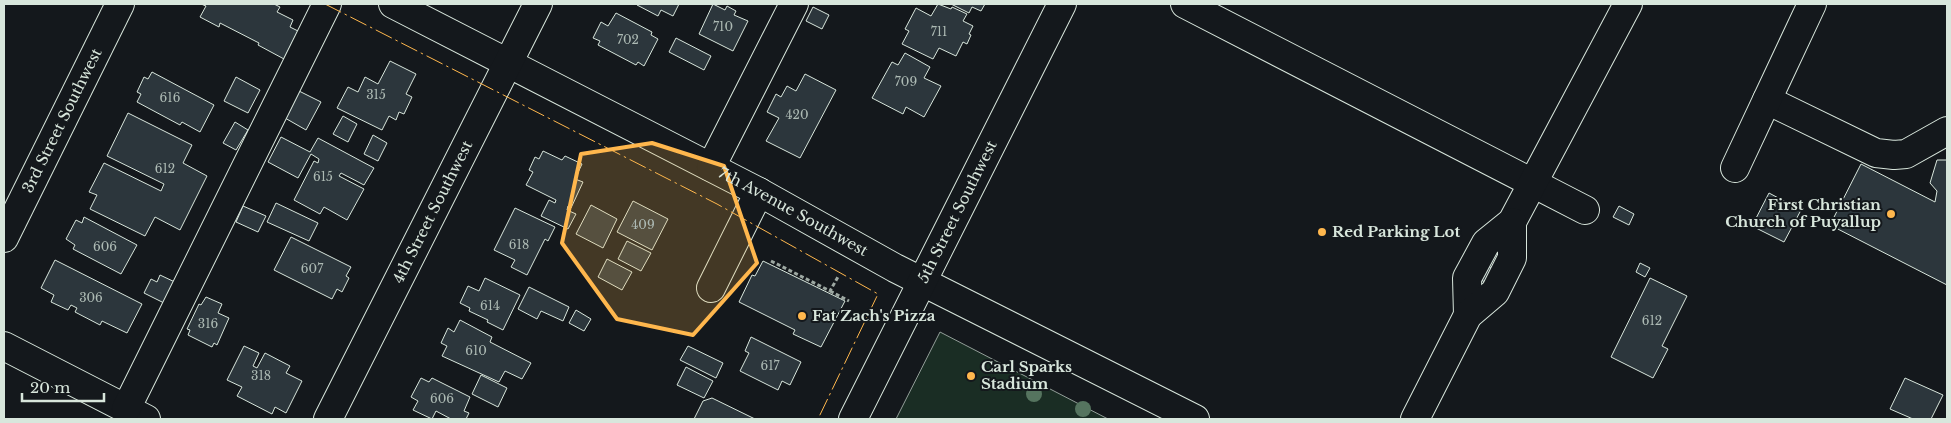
<svg xmlns="http://www.w3.org/2000/svg" width="1951" height="423" font-family="'Libre Baskerville',serif">
<rect width="100%" height="100%" fill="#14181c"/>
<path fill="#1a2d24" stroke="#939e99" d="M940 332 1108 419H896Z"/>
<path fill="#2c363c" stroke="#d8e6dc" d="M201 4H274L280 7 277 12 293 20 290 27 298 31 284 59 258 45 259 43 220 23 219 27 200 17 206 6Z
M638 4H679L673 16 661 10 658 16 637 5Z
M713 4 725 10 727 6 736 11 734 15 748 21 733 51 699 34Z
M938 4 951 9 952 7 967 14 963 21 973 26 969 34 971 35 967 44 963 42 956 56 939 48 933 59 902 44 909 31 905 29 916 8 931 16Z
M951 4H985L981 11 972 7 969 13Z
M813 7 829 15 822 29 806 21Z
M616 13 652 32 651 35 658 39 644 66 638 62 636 65 598 45 600 41 593 38 601 22 608 26Z
M676 38 711 56 704 70 669 52Z
M905 53 930 67 924 78 941 86 924 117 906 107 903 114 872 98 892 62 898 65Z
M390 61 416 74 406 94 412 97 404 114 399 112 396 120 389 116 382 130 337 108 348 87 358 92 365 77 378 84Z
M152 72 214 105 200 132 182 122 180 125 137 102 141 94 137 92 144 77 148 79Z
M805 74 836 90 800 158 766 141 779 118 767 112 776 94 781 97 787 86 796 91Z
M236 77 260 90 248 113 224 101Z
M299 91 321 102 306 130 285 118Z
M128 113 192 145 183 163 207 176 180 230 155 217 145 236 90 209 97 195 89 192 104 163 161 191 164 184 107 156Z
M343 116 357 124 348 142 333 134Z
M235 122 248 130 236 150 223 143Z
M373 135 387 143 378 161 364 154Z
M281 137 310 152 318 138 374 168 364 185 341 173 339 176 364 189 347 220 324 207 320 214 294 200 314 161 318 163 319 159 311 154 298 178 268 162Z
M543 151 562 160 565 156 582 164 575 179 583 182 571 208 568 206 567 210 576 214 568 229 541 216 549 200 555 203 556 200 526 185 533 172 529 170 535 157 539 159Z
M1937 160H1947V285L1830 225 1861 164 1935 202 1937 191 1930 183Z
M1769 193 1801 210 1784 242 1752 226Z
M633 201 668 219 652 250 617 232Z
M276 203 318 223 309 241 267 222Z
M591 205 617 219 603 248 576 234Z
M243 206 266 216 258 232 236 222Z
M1619 206 1634 214 1629 225 1613 217Z
M515 208 555 227 548 241 545 239 527 275 511 267 515 260 494 250Z
M84 217 137 245 121 274 73 249 75 245 66 239 76 220 82 223Z
M291 237 351 267 346 276 349 278 342 292 337 289 332 299 274 270Z
M627 241 651 253 641 271 618 259Z
M607 259 632 272 622 290 598 277Z
M55 260 142 304 127 333 102 321 100 325 75 312 77 308 71 305 68 310 51 302 54 295 41 288Z
M763 261 845 301 821 347 793 334 795 330 739 302 752 275 755 276Z
M1640 263 1650 268 1645 277 1636 272Z
M1484 264 1494 269 1487 283 1477 278Z
M160 275 179 284 168 305 144 293 151 279 157 282Z
M485 278 520 295 503 330 487 322 488 320 469 311 470 308 460 303 468 286 479 291Z
M1650 278 1687 296 1662 346 1668 349 1653 378 1611 357Z
M529 287 569 307 563 321 541 311 537 319 518 309Z
M206 297 222 304 218 313 229 318 217 345 214 343 212 347 188 335 190 330 187 329 199 304 201 305Z
M576 310 591 319 584 331 569 323Z
M460 320 492 337 490 342 531 363 522 379 505 371 499 382 442 356 447 346 441 343 448 328 454 332Z
M751 337 801 362 790 385 782 381 778 390 740 371 749 353 745 351Z
M244 346 259 353 253 366 257 368 265 353 290 366 286 373 302 381 286 413 275 407 272 414 237 396 242 387 227 380Z
M688 346 723 363 716 378 680 360Z
M686 367 713 381 704 398 677 385Z
M481 375 507 388 498 407 472 394Z
M421 378 429 382 432 378 470 397 464 411 469 413 466 419H451L436 411 432 419 413 410 418 401 411 397Z
M1905 378 1943 395 1931 419H1913L1890 409Z
M712 398 755 419H694L703 401Z"/>
<g fill="none" stroke-linecap="round" stroke-linejoin="round">
<g stroke="#d8e6dc" stroke-width="30">
<g id="minor">
<path id="s1" d="M393 4 759 192 895 268 1195 419"/>
<path d="M1185 4 1585 210"/>
<path d="M1767 100 1876 153 1894 155 1906 154 1947 131"/>
<path d="M711 167 794 4"/>
<path d="M1735 168 1812 4"/>
<path id="s2" d="M4 238 120 4"/>
<path d="M711 288 759 192"/>
<path d="M1468 315 1467 278 1486 243 1512 222 1628 4"/>
<path d="M4 346 146 419"/>
<path d="M126 409 327 4"/>
<path id="s3" d="M328 419 538 4"/>
<path d="M1415 419 1468 315 1495 292 1512 258V222"/>
</g>
</g>
<g stroke="#d8e6dc" stroke-width="30">
<g id="major">
<path id="s4" d="M853 419 1062 4"/>
</g>
</g>
<path stroke="#9da8a2" stroke-width="3" stroke-dasharray="4 2.5" stroke-linecap="butt" d="M771 261 830 291 839 275
M830 291 849 301"/>
<use href="#minor" stroke="#14181c" stroke-width="28"/>
<use href="#major" stroke="#14181c" stroke-width="28"/>
<path stroke="#ffb74d" stroke-width="1" stroke-dasharray="18 4 2.5 4" stroke-linecap="butt" d="M325 4 717 204 878 294 818 419"/>
</g>
<g fill="#55745f">
<circle cx="1034" cy="394" r="8"/>
<circle cx="1083" cy="409" r="8"/>
</g>
<path fill="#ffb74d" fill-opacity="0.2" stroke="#ffb74d" stroke-width="4" stroke-linejoin="round" d="M652 143 724 166 757 263 693 335 617 319 562 243 581 154Z"/>
<g fill="#ffb74d" stroke="#14181c" stroke-width="2">
<circle cx="1891" cy="214" r="5"/>
<circle cx="1322" cy="232" r="5"/>
<circle cx="802" cy="316" r="5"/>
<circle cx="971" cy="376" r="5"/>
</g>
<g text-anchor="middle" stroke-width="4" stroke-linejoin="round" paint-order="stroke">
<g font-size="12" fill="#adbab4">
<text x="723" y="31">710</text>
<text x="939" y="36">711</text>
<text x="628" y="44">702</text>
<text x="906" y="86">709</text>
<text x="376" y="99">315</text>
<text x="170" y="102">616</text>
<text x="797" y="119">420</text>
<text x="165" y="173">612</text>
<text x="323" y="181">615</text>
<text x="643" y="229">409</text>
<text x="519" y="249">618</text>
<text x="105" y="251">606</text>
<text x="312" y="273">607</text>
<text x="91" y="302">306</text>
<text x="490" y="310">614</text>
<text x="1652" y="325">612</text>
<text x="208" y="328">316</text>
<text x="476" y="355">610</text>
<text x="770" y="370">617</text>
<text x="261" y="380">318</text>
<text x="442" y="403">606</text>
</g>
<g font-size="15" fill="#d8e6dc" stroke="#14181c">
<text dy="5" stroke="none"><textPath href="#s2" startOffset="131">3rd Street Southwest</textPath></text>
<text dy="5" stroke="none"><textPath href="#s3" startOffset="232">4th Street Southwest</textPath></text>
<text dy="5" stroke="none"><textPath href="#s4" startOffset="232">5th Street Southwest</textPath></text>
<text dy="5" stroke="none"><textPath href="#s1" startOffset="451">7th Avenue Southwest</textPath></text>
</g>
<g font-size="15" font-weight="bold" fill="#d8e6dc" stroke="#14181c" text-anchor="start">
<text x="1881" y="210" text-anchor="end">First Christian<tspan x="1881" dy="17">Church of Puyallup</tspan></text>
<text x="1332" y="237">Red Parking Lot</text>
<text x="812" y="321">Fat Zach's Pizza</text>
<text x="981" y="372">Carl Sparks<tspan x="981" dy="17">Stadium</tspan></text>
</g>
</g>
<rect width="1951" height="423" fill="none" stroke="#d8e6dc" stroke-width="10"/>
<path d="M22 393v8h82v-8" fill="none" stroke="#d8e6dc" stroke-width="2.5"/>
<text x="30" y="393" font-size="15" fill="#d8e6dc" stroke="#14181c" stroke-width="4" paint-order="stroke">20 m</text>
</svg>
